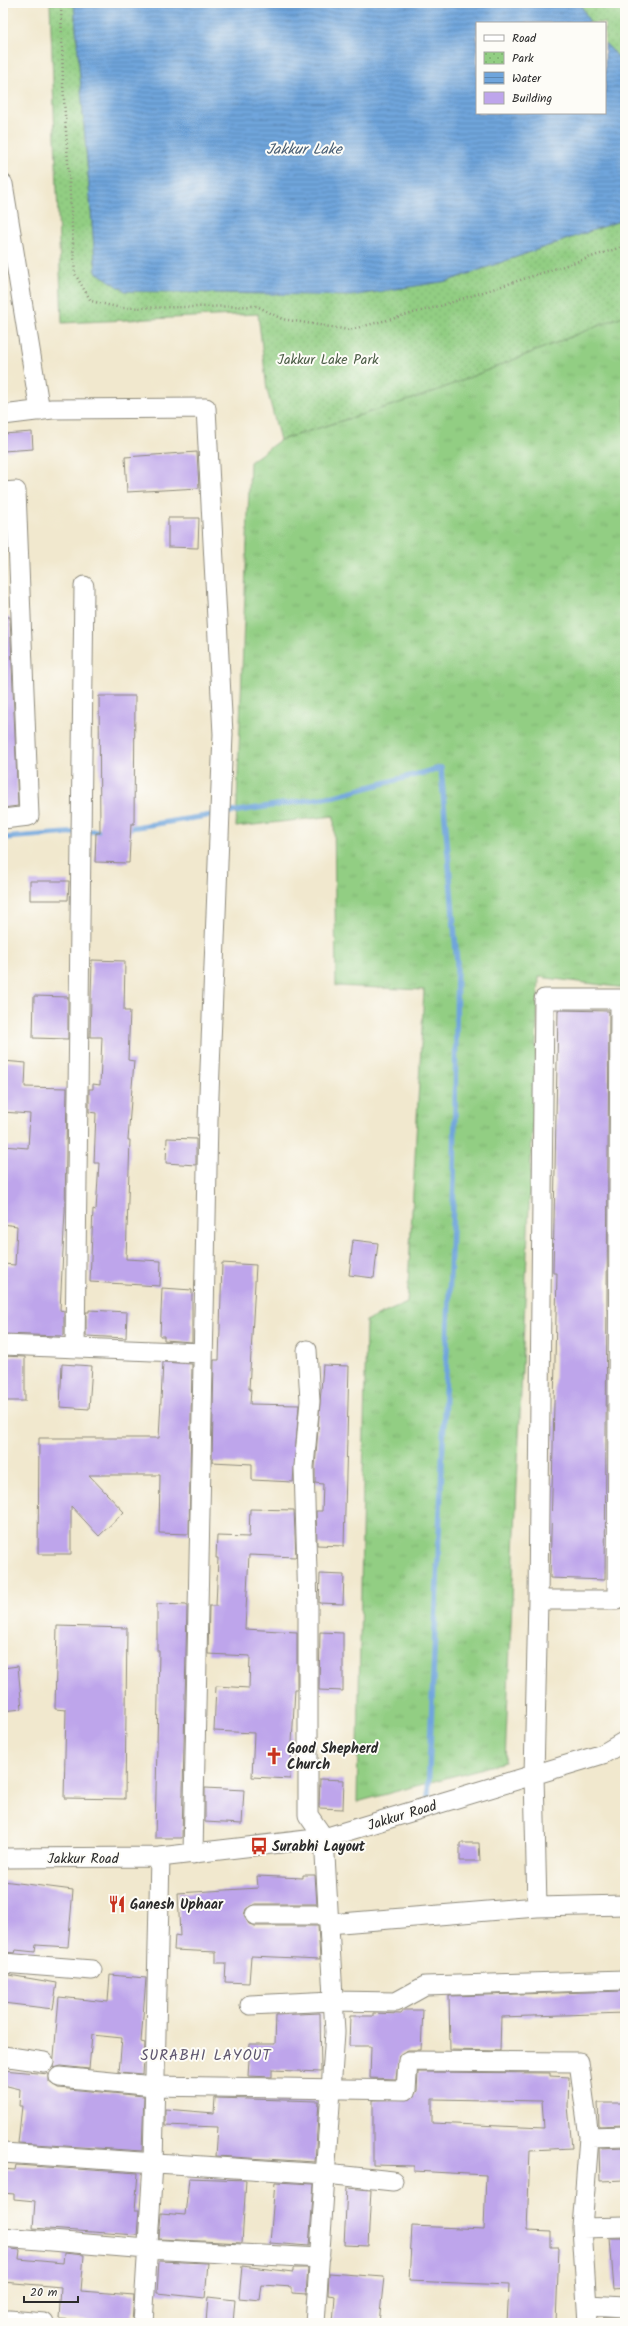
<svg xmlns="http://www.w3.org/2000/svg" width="628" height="2326" font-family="Kalam,sans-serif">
<defs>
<pattern id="grass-tufts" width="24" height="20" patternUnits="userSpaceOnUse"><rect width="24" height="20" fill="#92ce83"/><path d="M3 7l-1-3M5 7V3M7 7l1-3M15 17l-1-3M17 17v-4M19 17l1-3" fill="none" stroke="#7eb171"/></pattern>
<pattern id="park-dots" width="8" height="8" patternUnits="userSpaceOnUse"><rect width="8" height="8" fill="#92ce83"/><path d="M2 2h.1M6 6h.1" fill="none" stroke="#7eb171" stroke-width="1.8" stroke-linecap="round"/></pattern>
<pattern id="water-rules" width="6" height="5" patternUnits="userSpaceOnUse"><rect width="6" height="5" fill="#6fa5dc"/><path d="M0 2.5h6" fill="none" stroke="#5b87b3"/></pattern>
</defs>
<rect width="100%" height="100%" fill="#fdfcf7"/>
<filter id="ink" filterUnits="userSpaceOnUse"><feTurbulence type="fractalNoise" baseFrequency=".025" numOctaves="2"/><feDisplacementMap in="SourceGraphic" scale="8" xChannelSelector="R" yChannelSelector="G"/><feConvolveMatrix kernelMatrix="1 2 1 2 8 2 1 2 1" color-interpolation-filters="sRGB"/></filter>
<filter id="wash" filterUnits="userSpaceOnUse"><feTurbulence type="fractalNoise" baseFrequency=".012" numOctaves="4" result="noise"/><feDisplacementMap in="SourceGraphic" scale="16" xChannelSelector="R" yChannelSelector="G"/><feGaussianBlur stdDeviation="0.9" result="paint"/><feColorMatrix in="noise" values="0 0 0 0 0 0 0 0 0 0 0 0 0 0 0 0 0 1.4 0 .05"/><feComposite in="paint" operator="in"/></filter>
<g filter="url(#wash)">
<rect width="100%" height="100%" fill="#f1e8ce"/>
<path fill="url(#grass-tufts)" stroke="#5e7c57" d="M625 315V988L539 977 505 1762 357 1802 366 1321 407 1303 424 990 336 986 334 816 236 827 250 462 280 440 428 394Z"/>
<path fill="url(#park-dots)" stroke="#5e7c57" d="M50 3H74L96 272 448 281 625 219V315L428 394 280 440 267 390 258 314 62 323Z
M580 3H622L625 6V64L605 43V23H590Z"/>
<path fill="url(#water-rules)" stroke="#4d6884" d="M74 3H580L590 23H477V113H605V43L625 64V219L448 281 351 296 125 291 96 272Z"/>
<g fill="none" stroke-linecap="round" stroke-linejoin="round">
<path stroke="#6fa5dc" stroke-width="5.5" d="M123 829 335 796 441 768 457 963 454 1181 428 1796
M3 838 107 830"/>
</g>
<g id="blocks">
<path fill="#bea5eb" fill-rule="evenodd" d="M32 432 33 449 3 451V434Z
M197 452 199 488 127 492 125 457Z
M168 518H199L198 548 168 547Z
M3 617H10L18 806 3 808Z
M99 696H135L134 824H131L129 863 95 862 96 833H100Z
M30 881H69L68 900H30Z
M92 960 125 961 124 1011H130L128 1060 134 1061 128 1140H130L126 1259 161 1261 160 1286 90 1282 93 1209 96 1210 99 1163H94L96 1113 89 1112V1089H93V1084L100 1085 102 1037H90Z
M34 996 68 997V1039L33 1038Z
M558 1010 609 1011 605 1580 550 1578 557 1273H553Z
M3 1061 26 1063 25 1087 67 1088 65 1211 60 1310 64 1311V1335L61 1336 3 1334V1264L15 1265 17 1226 3 1224V1146L28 1148 30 1114 3 1112Z
M167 1138 196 1139V1165L166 1163Z
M353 1240 378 1243 374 1278 349 1275Z
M222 1263 256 1265 249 1389H251L250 1404 299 1405 293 1482 252 1480V1464L212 1462 214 1360H219Z
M162 1288 192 1290V1342L164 1340V1336H160Z
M89 1310 127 1312 126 1338 86 1336V1312H89Z
M3 1356 25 1357V1401H3Z
M163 1362 192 1364 189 1534 159 1533 160 1475H89L124 1512 99 1536 71 1506V1554H38L39 1438H159Z
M62 1364 92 1366 89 1409 60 1407Z
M323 1365 349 1366 344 1546 317 1545 316 1511H322L323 1484 315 1483V1467Z
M250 1509 294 1510 296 1557 249 1555 245 1629 297 1632V1689H295L290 1779 252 1777 254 1733 214 1731 216 1686 249 1688 250 1656 208 1654 209 1606H216L218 1558H216L217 1536 249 1537Z
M320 1574 344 1575 343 1604 319 1603Z
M157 1604 187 1605 182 1838H155L159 1651H157Z
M57 1626 127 1628 125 1799 64 1798 66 1710 55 1709Z
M320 1632 343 1633V1691L319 1690Z
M18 1666 22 1709 3 1711V1668Z
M320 1779 344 1780 343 1809 319 1808Z
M205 1788 244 1790 242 1824 205 1822Z
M460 1843H479L480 1861H460Z
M303 1875H315L317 1904H255L246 1909 244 1915 249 1924 255 1926H318L320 1959 251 1956 249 1983 225 1982 226 1963H216V1952L174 1950 175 1935 180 1936 178 1893 258 1888 257 1876 303 1878Z
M3 1881 73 1890 68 1947 36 1945 35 1952 16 1950 15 1953 3 1952Z
M3 1974 57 1983 53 2009 3 2003Z
M110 1975 146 1978 141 2042 145 2043 143 2074 119 2072 122 2038 92 2035 89 2069 60 2066 53 2068 59 1997 108 2002Z
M625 1991V2013L501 2017 500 2051 450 2050 449 1996Z
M404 2010H423L421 2050H408L399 2055 396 2079 370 2078 371 2046H349L350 2016H373V2013L401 2014Z
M320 2013 321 2072 272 2070V2077L248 2076 250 2044H275L276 2015Z
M3 2070 49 2074V2082L58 2088 144 2096 142 2151 18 2143 22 2106H19L20 2089 3 2085Z
M418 2072 550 2073V2076L569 2077 568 2106 572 2148 530 2150 527 2231 551 2232V2247H559L556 2323H507L509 2285 409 2281 412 2226 484 2229 486 2175 414 2171V2166L373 2165V2100L411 2099 417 2091ZM432 2099 542 2101 544 2128 432 2123Z
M215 2098 319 2101 315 2162 216 2156 218 2127 165 2125V2109L214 2113Z
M598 2103H625V2125L599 2126Z
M625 2147V2180L600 2181 599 2148Z
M16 2165 138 2173 135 2210H139L137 2235 33 2228 35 2201 14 2199V2194L3 2193V2169L15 2170Z
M189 2178 246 2180 242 2243 159 2239 161 2213 185 2215Z
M275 2182 314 2184 309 2246 270 2243Z
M347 2188 371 2190 368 2246 344 2245Z
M610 2238H625V2289L614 2290Z
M3 2248 20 2250 19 2259 63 2263 64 2253 84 2255 81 2291 134 2295 132 2323 59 2319 61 2287 3 2282Z
M159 2261 208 2263 205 2298 157 2293Z
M242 2266 293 2272V2268H308L306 2294 292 2293V2287L262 2285 260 2300 239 2298Z
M329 2273 384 2277 379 2323H333L335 2296 328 2295Z
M208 2297 235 2300 233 2323H206Z"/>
</g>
</g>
<g filter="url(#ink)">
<use href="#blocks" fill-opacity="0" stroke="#8e8a7c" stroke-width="1"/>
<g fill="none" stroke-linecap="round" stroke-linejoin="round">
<g stroke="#8e8a7c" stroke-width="21">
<path id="minor" d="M3 184 40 411
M3 415 52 409 206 408 223 734 208 1120 193 1854
M3 492 16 491 29 816 3 819
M3 1345 203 1353
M75 1348 84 586
M307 1350 310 1401 304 1467 308 1607V1815L324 1838 335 2032 315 2323
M3 1858 160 1857 324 1838 603 1754 625 1741
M537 1907 534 1775 538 1600 544 999H620L617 1600H538
M255 1915H328
M329 1924 537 1907 625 1905
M3 1963 92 1970
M250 2005 333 2001 396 2002 425 1986 625 1980
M3 2056 44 2062
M59 2077 154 2086 406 2090 408 2061 579 2062 589 2137 582 2228 588 2323
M589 2137 625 2136
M3 2153 326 2174 393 2181
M582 2228 625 2227
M3 2237 147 2249 320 2258
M588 2305 625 2307
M9 2320 44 2323
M143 2323 153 2164 160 1857"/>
</g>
<path stroke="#8e8a7c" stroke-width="2.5" stroke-dasharray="1 3" stroke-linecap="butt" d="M61 3 63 83 75 274 91 301 121 308 257 306 282 319 349 330 440 306 625 246"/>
<use href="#minor" stroke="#fff" stroke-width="19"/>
</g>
</g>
<defs>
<g id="church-bare" transform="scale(1.38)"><path d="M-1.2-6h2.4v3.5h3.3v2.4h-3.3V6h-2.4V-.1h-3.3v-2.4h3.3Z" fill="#c8321e" stroke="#fdfcf7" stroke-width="2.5" paint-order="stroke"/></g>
<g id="bus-bare" transform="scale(1.38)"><path d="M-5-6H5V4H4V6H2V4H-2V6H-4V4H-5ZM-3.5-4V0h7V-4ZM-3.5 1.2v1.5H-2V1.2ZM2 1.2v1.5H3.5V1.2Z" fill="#c8321e" stroke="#fdfcf7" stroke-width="2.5" paint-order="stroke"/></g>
<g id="restaurant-bare" transform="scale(1.38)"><path d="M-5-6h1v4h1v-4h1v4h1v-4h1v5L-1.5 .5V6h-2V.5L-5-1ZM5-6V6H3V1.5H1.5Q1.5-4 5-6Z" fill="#c8321e" stroke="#fdfcf7" stroke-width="2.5" paint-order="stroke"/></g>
</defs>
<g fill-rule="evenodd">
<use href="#church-bare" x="274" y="1756"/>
<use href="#bus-bare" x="259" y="1846"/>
<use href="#restaurant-bare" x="117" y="1904"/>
</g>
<g text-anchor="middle" stroke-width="4" stroke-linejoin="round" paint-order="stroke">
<g font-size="14" fill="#4a5c45" stroke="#fdfcf7">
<text x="328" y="364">Jakkur Lake Park</text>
</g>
<g font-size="14" font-weight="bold" fill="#2b2b2b" stroke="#fdfcf7" text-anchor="start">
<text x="287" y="1753">Good Shepherd<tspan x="287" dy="16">Church</tspan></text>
<text x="272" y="1851">Surabhi Layout</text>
<text x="130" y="1909">Ganesh Uphaar</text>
</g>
<g font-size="14" fill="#2b2b2b" stroke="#fdfcf7">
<text transform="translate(402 1815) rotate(-17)" y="5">Jakkur Road</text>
<text x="83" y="1863">Jakkur Road</text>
</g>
<g font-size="15" font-style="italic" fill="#465c72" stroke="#fdfcf7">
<text x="304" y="154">Jakkur Lake</text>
</g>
<g font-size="15" letter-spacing="1" fill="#5e566e" stroke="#fdfcf7">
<text x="206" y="2060">SURABHI LAYOUT</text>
</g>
</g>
<rect width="628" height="2326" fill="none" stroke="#fdfcf7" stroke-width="16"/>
<rect x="476" y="22" width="130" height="92" fill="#fdfcf7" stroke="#a9a8a5"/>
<rect x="484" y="35" width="20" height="6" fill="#ffffff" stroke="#a9a8a5"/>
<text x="512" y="42" font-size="12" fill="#2b2b2b">Road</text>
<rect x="484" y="52" width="20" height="12" fill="url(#park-dots)" stroke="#a9a8a5"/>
<text x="512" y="62" font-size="12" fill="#2b2b2b">Park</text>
<rect x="484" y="72" width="20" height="12" fill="url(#water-rules)" stroke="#a9a8a5"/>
<text x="512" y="82" font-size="12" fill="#2b2b2b">Water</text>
<rect x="484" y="92" width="20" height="12" fill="#bea5eb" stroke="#a9a8a5"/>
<text x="512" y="102" font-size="12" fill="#2b2b2b">Building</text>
<path d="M24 2296v6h54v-6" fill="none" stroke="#2b2b2b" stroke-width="2"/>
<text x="30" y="2296" font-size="12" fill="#2b2b2b" stroke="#fdfcf7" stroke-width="3" paint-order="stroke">20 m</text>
</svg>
